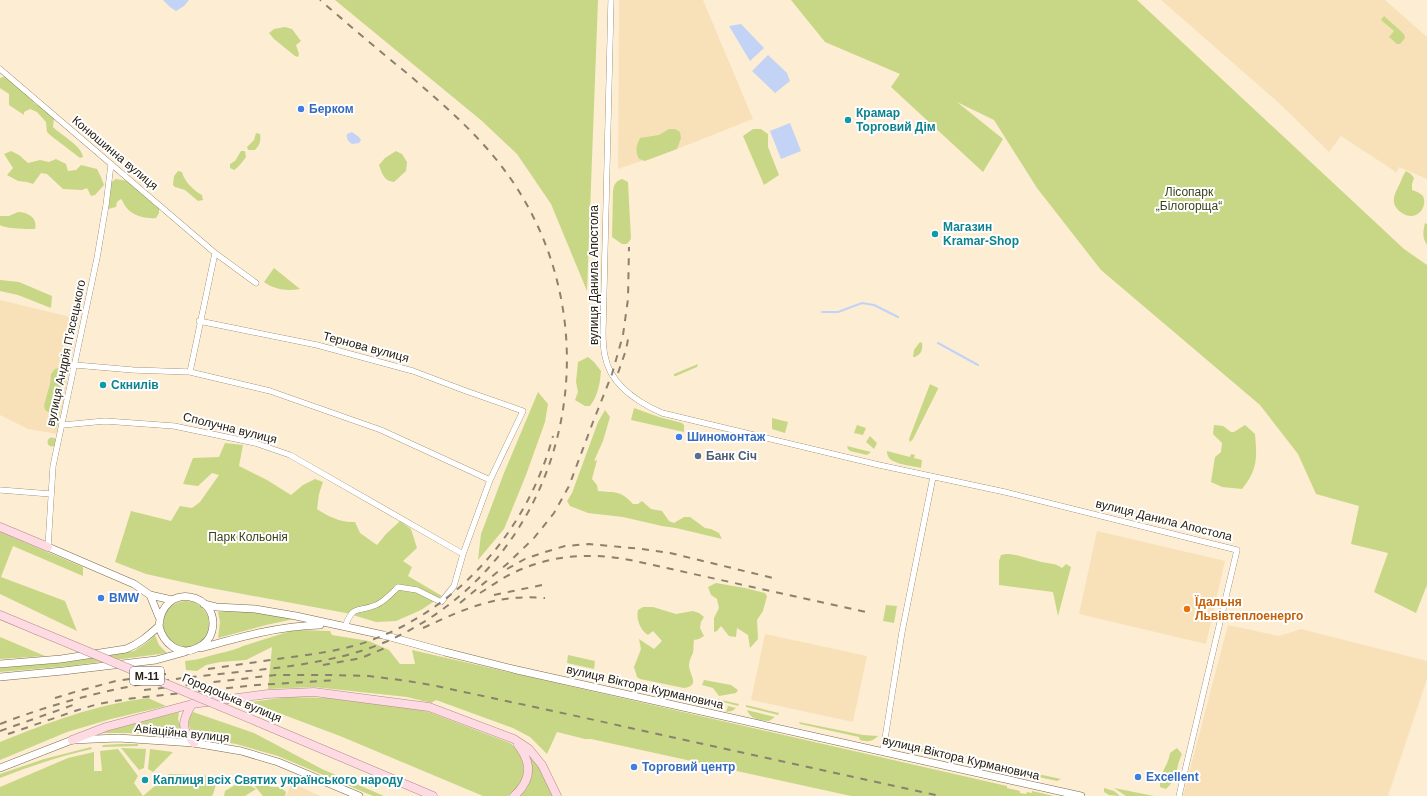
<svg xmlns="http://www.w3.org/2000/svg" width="1427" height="796" font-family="Helvetica,sans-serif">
<rect width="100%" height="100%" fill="#fdedd3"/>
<path fill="#f8e1b9" d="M619 0H703L753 119 677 149 618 169Z
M1161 0H1385L1427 37V179L1399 167 1396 173 1393 170 1341 136 1329 152 1279 103Z
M0 300 79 319 57 434 28 429 0 415Z
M1097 531 1225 561 1206 644 1079 614Z
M1228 625 1279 636 1301 629 1427 661V679L1388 796H1183Z
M765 634 867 656 853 722 751 700Z
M292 783 320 796H286Z"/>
<path fill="#c8d785" d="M335 0H598L587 291 551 204 517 154 482 121Z
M791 0H1137L1404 249 1427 265V585L1416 613 1374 592 1388 553 1351 544 1359 506 1316 494 1298 454 1260 405 1101 270 1037 188 994 120 957 102 1003 139 983 172 891 87 900 74 825 42Z
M1384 16 1404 34 1405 38 1400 44H1397L1389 37 1394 31 1381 20Z
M285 27 292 29 301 41 296 45 299 54 298 57 295 56 274 39 269 33 274 29Z
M6 76 31 98 34 103 43 108 54 118 53 127C61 135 82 146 83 157L80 158 50 135 47 132 46 122 37 112 30 109 24 112V115L9 105V94L0 88V78Z
M669 129H675L680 132 681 138 677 149 645 161 639 159C635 152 636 146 640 138L659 135Z
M753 129H761L768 134V147L779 175 764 185 743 136Z
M256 133 260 134C261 141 260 145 255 150H248L247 147 254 140Z
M11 151 19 155 28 163 40 160 49 162 56 159 66 164 68 171 76 170 81 165 97 169 101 177 104 185 95 195 91 196 87 188 82 190 63 189 47 174 41 173 33 184 27 182 18 181 7 175 13 168 4 154Z
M241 151H245L246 157C243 161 238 168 234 170L230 168V164L235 161Z
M396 151 402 154 407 162 406 171 394 182C384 181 382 174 379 165L385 158Z
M178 171 182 172C184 181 194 191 202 195L203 200 198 201 185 190 175 187 173 185 174 176Z
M1406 171 1411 174 1414 178 1412 184V190C1416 191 1420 193 1423 196 1427 204 1421 216 1411 216 1408 216 1405 215 1402 213 1389 204 1394 195 1400 183 1402 179 1403 175 1406 171Z
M116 179 128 181 138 188 150 201 155 203 159 207V213L156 218C146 219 132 216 126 207 124 205 123 201 121 199L117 202 116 207 108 209 105 204 111 182Z
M622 179 628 182 631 239 627 244H622L612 237 613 191C614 184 616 181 622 179Z
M18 212C28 212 38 218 35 229 27 229 6 229 0 225V216H9Z
M1425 223 1427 224V245C1422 238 1423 231 1425 223Z
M274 268 300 289C287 291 275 290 264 282Z
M0 280 19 282 52 296 51 308 18 295 0 291Z
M920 342 922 343C923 350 921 354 915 357H913L914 350Z
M588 357 594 362 601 371C600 383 598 396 590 406H585L575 400 578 392 576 382 578 362Z
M698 364 697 367 676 376H674V374Z
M62 367 69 370 64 383 58 423 56 429 53 427 50 423 53 415 45 410 44 405 50 384 51 374 55 369Z
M930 384 938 388V389L913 439 910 442 909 439Z
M538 392 548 404 545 422 526 475 504 529 478 560 481 534 504 473Z
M634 408 659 417 682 423 684 425V432L631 420Z
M605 410 610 417 603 441 594 461 597 460 592 479 597 485 598 491C616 493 620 490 633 504H638L642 501 651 509 662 511 669 521 674 523 684 517H690L705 528 711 529 719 533 722 539 676 528 662 526 623 517 588 513 570 506 567 501 572 493 598 422Z
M772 418 788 422 785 433 772 429Z
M857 425 866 428 863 435 854 433Z
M1214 425 1223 426 1231 432H1234L1245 425 1255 434C1257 458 1258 469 1242 489L1222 487 1211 482 1215 457 1221 452 1222 443 1213 434Z
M870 436 877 443 874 449 866 442Z
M47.5 442a4.5 4.5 0 1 1 9 0a4.5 4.5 0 1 1-9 0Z
M225 443 243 445 239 466 267 480 291 495 303 485 315 479 323 482 319 494 317 509C329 517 342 523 355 522L360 533 377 545 386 534 400 521 411 529 417 548 403 561 412 567 408 576 442 596 421 610 396 621 376 622 346 613 205 587 146 574 115 562 131 511 171 521 180 506 192 508 200 502 219 475 212 473 198 486 183 484 193 458 219 457Z
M847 446 871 452 867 455 850 451 848 449Z
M887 451 910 457 911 454 915 455 914 458 922 460 921 468C910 465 886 465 887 451Z
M0 532 83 567V576L13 546 1 577 65 601 77 631 0 594Z
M1006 554C1018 554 1027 559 1038 561 1047 564 1054 562 1062 568L1066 564 1071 567 1058 616 1053 592 999 585V561L1001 555Z
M716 583 745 588 765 593 767 596 763 611 757 620 758 639 750 648 748 635 737 628 736 637 729 636 721 626 717 631 714 632V618L719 608 717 599 711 595 708 587Z
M163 624a23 23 0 1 1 46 0a23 23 0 1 1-46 0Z
M886 605 897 606 894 623 883 621Z
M643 607H653L676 614 693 611 699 613 704 617 701 622 700 628 704 636 699 639 694 640C693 644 694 649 693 653 691 657 689 661 689 665 689 675 701 685 684 688L640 679 637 677 634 667 641 649 639 639 654 649 662 641 653 631 648 635C640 630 636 619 638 610Z
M242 610 294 619 266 625 218 638 220 622 218 612Z
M294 630V631L300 630 330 631 332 635 369 641 389 650 400 664H415L412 650 1007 786V788L1020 791V793L1026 794 1027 792 1032 793V791L1054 796H851L591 739H585L557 732 547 754 530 737 513 728 436 700 431 703 407 697 314 687 268 689 272 647 246 660 220 662 206 665 197 671 186 670 185 661C197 660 202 658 213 655 223 652 233 651 243 646Z
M155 635 159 645 167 653 70 666 0 672V668L68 662 134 651 149 641Z
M0 637 45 656 0 659Z
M568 655 595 661 594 669 567 663Z
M617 679 641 685 640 689 620 685Z
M704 680 731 685 738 690 736 693 719 696 713 688 702 685Z
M643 685 659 689 658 693 642 690Z
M694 694 739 704 738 706Z
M689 696 736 708 732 711 726 712 728 706 699 700 698 706C692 704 690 701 689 696Z
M289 697 328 698 417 709 426 711 510 743C528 756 529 784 508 796H483L340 736 249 702Z
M148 698 166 706 111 719 67 732 0 760V742C50 722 94 705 148 698Z
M746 705 779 713 778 715 746 707Z
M747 710 775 717 769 721C760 720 751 720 747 710Z
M179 712 178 719 181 728 179 731 181 736 128 733H99Z
M193 712 254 733 322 769 384 796H373L278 756 236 744 198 738C188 730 186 722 193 712Z
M799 722 863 735 878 736C872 742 867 742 860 740L859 737 800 724Z
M889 739 901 743 899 749 893 747Z
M121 744H138V746L102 747 103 745Z
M908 745 941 754H929L907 748Z
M91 747 92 749C60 756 31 766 0 778V774L44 759Z
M121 748 146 749 144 768 139 770Z
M1177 748 1182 754C1175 768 1179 777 1166 789L1160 787C1159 772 1168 767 1170 753Z
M118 749 138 776 134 783 143 796 169 774 219 776C215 782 216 789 212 796H0V787L68 758 94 752V771H102L100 751Z
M150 749 173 752 153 772 148 769Z
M528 752 537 763 553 796H518C534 788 533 766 528 752Z
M1019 770 1061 779 1057 781 1016 772Z
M260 780 271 787H280L286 792 285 796H263L253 784Z
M240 782 251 786 256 789 245 796H224L225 791Z
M1104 788 1114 791 1119 795V796L1109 795 1104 792Z
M1114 788 1154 796H1126Z"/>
<path fill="#c2d3f5" d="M163 0H189L184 6 176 11 170 7Z
M741 24 764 48 750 61 729 26Z
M768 55 787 73 790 81 775 93 752 71Z
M790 123 801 151 781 159 770 131Z
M352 132 359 137 361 140 359 143 352 144C348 141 346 139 347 134Z"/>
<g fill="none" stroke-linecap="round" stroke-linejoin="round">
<path stroke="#c2d3f5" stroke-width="2" d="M822 312H838L862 303 874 305 898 317
M938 343 978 365"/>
<g stroke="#7b694c" stroke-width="6">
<path id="minor" d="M611 0 603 331C603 339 603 348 605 356 610 384 637 402 662 413L879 465 1005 492 1237 550 1179 796
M0 69 215 253 256 283
M199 321 317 345 413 371 466 391 523 411 490 480 463 554 454 586 441 602 417 590 398 587C392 593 384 602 376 605 357 613 353 604 345 627
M75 365 133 370 190 372 270 391 381 430 490 480
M190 372 215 253
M63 425 105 421 174 426 255 443 290 455 463 554
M0 490 51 494
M48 547 53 466 97 258 106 205 111 164
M883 751 902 632 933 477"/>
</g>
<g stroke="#7b694c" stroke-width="8">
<path id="tertiary" d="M48 547 134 584 150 595 172 600
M150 595 159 617
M204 604 216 607 255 609 296 616 383 635 445 652 517 670 1081 796
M201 648C240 637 279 626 320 625
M0 664 61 659 126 649C139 644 148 636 159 626 162 580 221 593 212 631 210 639 204 645 197 648 179 657 163 643 159 626
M0 677 63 671 156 660 185 652
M0 768 72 740 118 738 194 743 241 751 278 762 359 796"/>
</g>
<g stroke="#b2898e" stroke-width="9">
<path id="primary" d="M0 527 48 547
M0 615 36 630
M192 704C182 721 180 728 194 743
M258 722 433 796
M72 740 106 727 192 704 268 694 314 692 429 707 514 739 529 749 542 765 557 796
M514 796C532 780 532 763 518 745"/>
</g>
<use href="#minor" stroke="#fff" stroke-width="5.5"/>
<use href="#tertiary" stroke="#fff" stroke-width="7"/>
<use href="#primary" stroke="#fedae3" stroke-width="8"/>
<path stroke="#8c816e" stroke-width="2" stroke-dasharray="7 7" stroke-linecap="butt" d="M618 373 626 350 629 334
M507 569 525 559 545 552 565 546 589 544 642 549 670 553 773 578
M480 593C490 587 499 580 509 575 548 555 588 552 630 560L866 612
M494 595 542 585
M460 603 507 564 534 538 554 513 569 486 593 422 612 374 623 335 628 299 629 247
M423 628C466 608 497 594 545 598
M323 665 361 658 390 646
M208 669C236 665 264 661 292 657 314 654 336 651 357 645 454 615 527 533 553 436
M144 690 276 675H330L369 676 408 681 436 686 567 714 940 796
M55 698 78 691 116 681 166 674
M0 724C57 702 115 687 176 679 242 670 316 669 378 645 562 571 621 343 513 182 483 138 448 109 408 74 378 50 349 25 320 0
M0 731 73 705
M8 734 78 710 98 704 127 699 257 685 337 680"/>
<g stroke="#b2898e" stroke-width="9" stroke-linecap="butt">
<path id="primary-bridge" d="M36 630 258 722"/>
</g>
<use href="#primary-bridge" stroke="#fedae3" stroke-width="8"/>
</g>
<g fill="#3f7fe0" stroke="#fff" stroke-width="1.5">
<circle cx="301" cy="109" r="4"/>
<circle cx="679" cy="437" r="4"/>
<circle cx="101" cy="598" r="4"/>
<circle cx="634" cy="767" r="4"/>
<circle cx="1138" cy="777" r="4"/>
</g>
<g fill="#0f9aa8" stroke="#fff" stroke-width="1.5">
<circle cx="848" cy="120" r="4"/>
<circle cx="935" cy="234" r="4"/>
<circle cx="103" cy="385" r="4"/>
<circle cx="145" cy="780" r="4"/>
</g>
<circle fill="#5c6f8a" stroke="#fff" stroke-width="1.5" cx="698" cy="456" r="4"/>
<circle fill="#e8710a" stroke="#fff" stroke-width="1.5" cx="1187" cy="609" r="4"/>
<g text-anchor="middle" stroke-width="4" stroke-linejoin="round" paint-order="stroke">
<rect fill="#fff" stroke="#68635a" stroke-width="1" x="130" y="667" width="34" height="18" rx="3"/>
<g font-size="11" font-weight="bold" fill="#272014">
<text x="147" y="680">М-11</text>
</g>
<g font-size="12" font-weight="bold" fill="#366cbe" stroke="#fff" text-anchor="start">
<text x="309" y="113">Берком</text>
<text x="687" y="441">Шиномонтаж</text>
<text x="109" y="602">BMW</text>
<text x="642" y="771">Торговий центр</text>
<text x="1146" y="781">Excellent</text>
</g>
<g font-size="12" font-weight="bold" fill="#0d838f" stroke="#fff" text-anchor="start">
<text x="856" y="117">Крамар<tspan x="856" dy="14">Торговий Дім</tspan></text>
<text x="943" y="231">Магазин<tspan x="943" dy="14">Kramar-Shop</tspan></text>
<text x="111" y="389">Скнилів</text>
<text x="153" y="784">Каплиця всіх Святих українського народу</text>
</g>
<g font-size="12" fill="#272014" stroke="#fff">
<text transform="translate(115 153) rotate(40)" y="4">Конюшинна вулиця</text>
<text transform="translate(594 275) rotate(-90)" y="4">вулиця Данила Апостола</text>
<text transform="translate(366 347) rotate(15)" y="4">Тернова вулиця</text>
<text transform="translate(66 353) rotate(-78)" y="4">вулиця Андрія Пʼясецького</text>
<text transform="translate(230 428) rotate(14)" y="4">Сполучна вулиця</text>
<text transform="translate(1164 520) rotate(14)" y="4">вулиця Данила Апостола</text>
<text transform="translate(645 687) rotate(13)" y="4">вулиця Віктора Курмановича</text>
<text transform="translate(232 698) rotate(23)" y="4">Городоцька вулиця</text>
<text transform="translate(182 733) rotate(6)" y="4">Авіаційна вулиця</text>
<text transform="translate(961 758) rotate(13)" y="4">вулиця Віктора Курмановича</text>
</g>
<g font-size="12" fill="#3c431a" stroke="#fff">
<text x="1189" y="196">Лісопарк<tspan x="1189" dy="14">„Білогорща“</tspan></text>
<text x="248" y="541">Парк Кольонія</text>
</g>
<g font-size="12" font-weight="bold" fill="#4e5e75" stroke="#fff" text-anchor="start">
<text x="706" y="460">Банк Січ</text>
</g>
<g font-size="12" font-weight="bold" fill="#c56008" stroke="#fff" text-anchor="start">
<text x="1195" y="606">Їдальня<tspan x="1195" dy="14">Львівтеплоенерго</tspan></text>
</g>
</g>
</svg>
